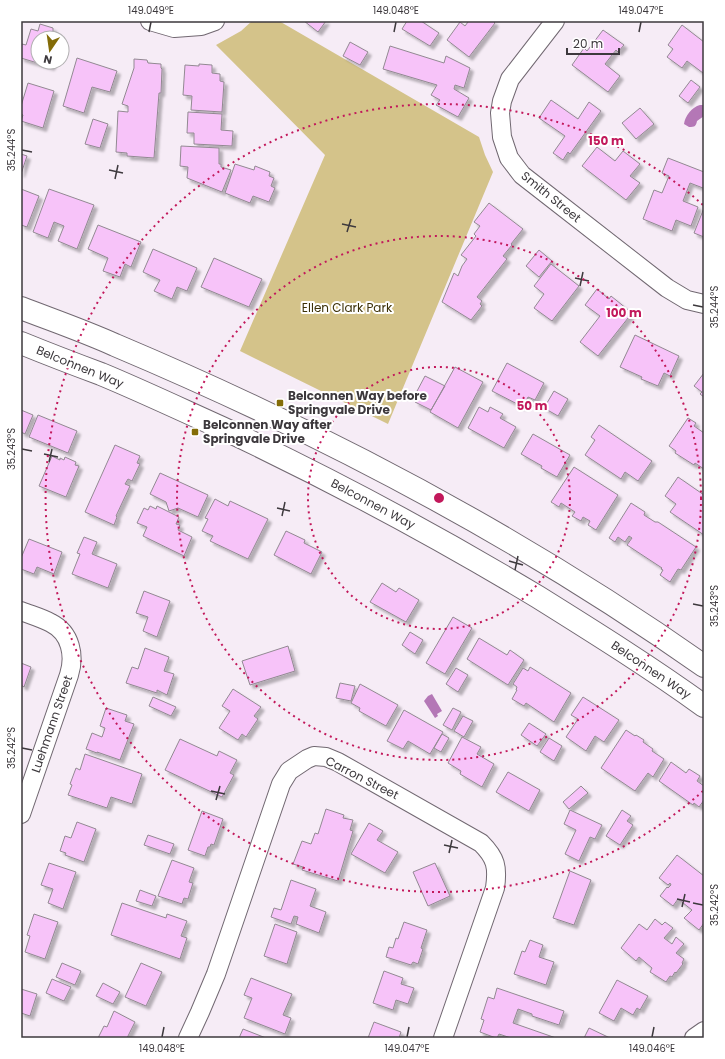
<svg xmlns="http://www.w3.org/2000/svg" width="725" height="1059" font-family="Poppins,sans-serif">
<defs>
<filter id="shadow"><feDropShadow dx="3.5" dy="3.5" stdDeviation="1" flood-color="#0004"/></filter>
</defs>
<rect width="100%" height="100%" fill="#f6ecf6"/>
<path fill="#d4c38a" d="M252 21H279L479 137 485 155 493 172 388 424 240 351 325 155 216 45 241 31Z"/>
<path fill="#b477b6" d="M700 105H703L704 107V116L697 121C696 126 695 127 689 127L684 124C685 116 692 107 700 105Z
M432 694 442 711 437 714 438 716 435 718 424 701 428 696Z"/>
<path fill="#f7c3f9" stroke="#928992" filter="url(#shadow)" d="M304 21H326L318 32Z
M407 21H421L439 33 430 46 402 29Z
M467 21H493L495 23 469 57 447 40 460 22 465 26 468 22Z
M40 24 53 28V32H54L53 36 59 38H38V62H53L51 67 21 58V48L22 44 26 45 31 29 38 31Z
M682 25 704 42V72L703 73 687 61 682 68 667 57 673 49 668 45Z
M603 30 624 45 618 52 616 50 605 64 620 76 608 92 572 65 584 48 587 51Z
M350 42 368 52 360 65 343 56Z
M390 46 444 63 446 56 470 68 464 88 455 85 454 89 469 98 458 117 436 105 440 100 431 95 437 85 383 69Z
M77 58 117 71 110 92 92 87 84 113 63 106Z
M134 59 147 60 148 63 161 64V68L162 69 161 93H159L154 158 127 156V153L116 152 118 111 128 112V106L122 104 134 68Z
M199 64 212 65V73L220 74V81L224 82 222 112 191 110 192 96 183 95 185 65 199 66Z
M691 80 700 87 688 103 679 96Z
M28 83 54 91 43 128 21 121 23 115 21 114V106Z
M551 100 578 119 589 102 601 111 570 154 568 152 563 160 553 153 565 136 539 118Z
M640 108 654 124 636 139 622 123Z
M188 112 222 114 221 130 233 131 232 146 194 144V133H187Z
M93 119 108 124 100 148 85 144Z
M181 146 219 148V164H221V167L231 170 222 192 187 178 188 167 180 166Z
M597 147 615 161 623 151 640 164 630 176 640 183 626 200 582 166Z
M21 154 27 156 21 174Z
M668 158 704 172V186L703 188 690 183 683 201 698 207 691 226 676 220 672 231 643 219 654 190 662 193 669 176 662 173Z
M235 164 254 170 255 166 270 172 269 176 274 178 271 186 275 188 269 202 253 196 250 203 225 193Z
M21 189 39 196 27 227 21 225Z
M49 189 94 205 77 249 58 241 64 226 54 222 48 238 33 232Z
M489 203 523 229 511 244 512 245 503 256 507 259 477 297 482 301 480 304 482 306 471 320 442 302 454 273 458 276 462 266 467 259 461 255 476 236 474 234 480 226 474 222Z
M704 208V237L694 233Z
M98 225 141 242 131 267 125 264 120 277 103 271 108 258 88 249Z
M153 249 197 268 187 291 177 287 172 299 154 291 160 280 143 272Z
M539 250 552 261 539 277 526 266Z
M214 258 262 279 249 307 201 287Z
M551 264 579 286 552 321 534 308 544 294 534 286Z
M597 289 609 299 611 296 632 313 598 356 580 342 600 316 585 305Z
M635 335 679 356 670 376 664 373 658 386 641 379 642 377 620 367Z
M507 363 544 383 535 400 528 397 523 407 492 391Z
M455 367 483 382 458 428 430 412Z
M704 373V397L700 394 702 392 694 386Z
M425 376 445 386 431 410 415 402 419 395 416 393Z
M554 391 568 399 558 416 544 408Z
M479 407 488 412 490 407 503 414 500 418 516 427 504 448 468 428Z
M21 410 33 415 25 434 21 432Z
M38 415 77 431 68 453 29 437Z
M688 418 696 423 694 426 704 433V469L695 463 694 465 675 453 676 451 669 446Z
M599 425 652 461 638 481 625 472 621 479 585 455 595 440 591 437Z
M533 434 570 455 557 477 541 468 542 466 521 454Z
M115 445 140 456 137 463 140 464 132 481 128 479 125 484 130 486 116 516 117 517 114 525 85 512Z
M52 456 60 460V458L64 460 65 457 76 462 75 465 79 466 66 497 39 486Z
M574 467 618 495 596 530 588 525 590 521 583 517 581 521 572 516 575 512 561 503 559 507 551 502Z
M160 473 208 495 198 517 178 508 169 511 166 502 150 494Z
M678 477 704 495V535L670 512 676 504 665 496Z
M215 499 228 506 230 501 268 519 248 559 210 541 213 536 202 531 208 519 205 518Z
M631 503 645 512 644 515 655 522H658L696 547 681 570 678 569 670 582 660 575 663 570 661 569 662 568 627 545 632 538 629 536 625 542 618 537 615 542 609 538Z
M150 506 156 509 157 506 179 517 176 524 180 525 178 530 192 537 184 556 143 536 147 527 137 523 144 508 148 510Z
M286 531 305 540 304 543 322 552 311 574 274 555Z
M84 537 97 542 92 554 117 564 108 588 72 574 80 554 77 553Z
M29 539 62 552 54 574 37 567 34 574 21 569V558Z
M382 583 396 592 399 588 419 600 406 622 370 602Z
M144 591 170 601 157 637 143 631 148 617 136 613Z
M453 617 472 628 445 674 426 663Z
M410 632 423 640 415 654 402 645Z
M479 638 507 655 510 650 524 660 508 685 467 659Z
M288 646 295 671 250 685 242 661Z
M145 648 169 657 164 671 174 674 167 695 157 690V693L126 683 132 667 138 669Z
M21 663 31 667 24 687 21 685Z
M530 667 571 693 554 722 526 703 524 706 512 699 517 690H516L517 687 513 684 523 668 528 671Z
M456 668 468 675 458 692 446 684Z
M340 683 355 686 351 701 336 698Z
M360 684 398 705 386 726 359 711 360 708 351 703Z
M233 689 261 707 254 716 258 719 246 737 242 734 238 740 219 728 230 711 222 706Z
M153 697 176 707 171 716 149 706Z
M583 697 619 720 604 742 595 736 586 751 566 737 578 719 571 715Z
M106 708 127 715 125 721 134 724 120 760 97 752V753L86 749 92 733 102 737 105 728 100 726Z
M453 708 461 712 452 730 443 725Z
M404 710 443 732 430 754 408 741 403 749 387 741Z
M463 716 473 721 464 737 454 731Z
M529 723 546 734 537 746 521 735Z
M626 730 635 736 636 735 644 740 643 742 653 749 652 751 664 759 653 777 648 773 635 791 601 768Z
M442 734 449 738 441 752 434 748Z
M462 737 481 747 477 754 494 764 482 787 460 774 461 771 448 763Z
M549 738 562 746 554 761 540 752Z
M180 739 217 756 219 751 237 760 230 773 234 775 222 797 165 770Z
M85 754 142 774 132 804 111 797 107 808 68 795 72 785 70 784 76 768 80 770Z
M671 762 686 773 689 769 700 776 697 781 704 786V800L699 807 694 803 693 805 659 781Z
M508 772 540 790 529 811 496 792Z
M581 786 588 793 569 809 563 802Z
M326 809 344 815 343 818 353 820 350 830 353 831 338 881 302 870 303 867 293 864 302 841 311 844 315 833 318 834Z
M570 810 602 825 595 839 590 837 579 861 565 854 576 830 564 824Z
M622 810 631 816 627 821 633 825 620 845 606 836Z
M202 811 223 819 214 845 211 844 210 847H208L205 856 188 850Z
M77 822 96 829 84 862 65 855 66 853 60 851 65 836 71 838Z
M369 823 383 831 377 840 398 852 385 873 351 854Z
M148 835 174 844 170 854 144 845Z
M677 855 704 876V923L699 930 684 918 692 910 678 899 673 906 660 896 667 887 668 888 671 885 670 883 668 885 659 878Z
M172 860 194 868 189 882 193 883 188 899 184 898 182 904 158 896Z
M49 863 76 872 63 909 48 903 53 889 41 885Z
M435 863 450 896 428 906 413 872Z
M570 871 591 880 574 925 553 918Z
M291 880 316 889 310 906 326 912 319 933 296 924 298 917 294 916 291 924 271 917 274 908 281 910Z
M140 890 156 896 152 906 136 901Z
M122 903 166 918 167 914 187 921 181 936 187 938 180 959 111 935Z
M34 914 58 922 45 959 25 952 30 936 27 935Z
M655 919 662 925 665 922 673 928 664 938 672 944 676 937 684 944 676 953 684 959 682 963 683 964 676 973 675 972 672 977 670 976 666 982 650 972 652 968 639 957 636 961 621 948 639 924 647 930Z
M404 922 427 930 421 948 423 949 418 964 413 962 411 965 386 957 389 947 393 948 396 938 398 939Z
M275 924 297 932 287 964 264 956Z
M530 940 543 945 539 957 554 962 546 985 514 974 522 951 525 952Z
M62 963 81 971 75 985 56 977Z
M141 963 162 972 146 1006 125 997Z
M384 971 403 978 401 984 414 988 408 1004 396 1000 393 1010 373 1003Z
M251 978 292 994 283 1015 291 1018 285 1034 244 1018 252 998 244 995Z
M52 979 71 987 64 1001 46 993Z
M617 980 648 996 640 1010 637 1008 633 1015 621 1008 614 1021 599 1013Z
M103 983 120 992 113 1004 96 996Z
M497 988 564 1011 559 1025 532 1016V1014L518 1009 513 1023 556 1038H511L499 1034 497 1038H496L480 1032 484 1020 481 1019 488 997 494 999Z
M21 989 37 994 30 1016 21 1013Z
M114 1011 135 1022 127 1038H98L104 1026 107 1027Z
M374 1022 401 1032 399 1038H368Z
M589 1028 610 1038H584Z
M243 1029 266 1038H239Z"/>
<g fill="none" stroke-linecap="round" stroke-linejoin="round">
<g stroke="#716871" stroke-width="20">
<path id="minor" d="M150 21 174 28 201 26 215 21
M555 21 510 79 502 101 500 113 502 137 509 158 522 175 667 288 687 300 704 304
M21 611C31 615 42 618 51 623 71 633 75 656 69 675L21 814
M188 1038 200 1012 216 974 281 784 289 771 307 759 314 756 326 757 338 762 481 843C496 858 498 867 495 888L443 1038
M694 1038 704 1031"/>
</g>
<g stroke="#716871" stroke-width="24">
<path id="major" d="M21 308C52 320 84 331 115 345 321 432 521 537 704 666
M21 343C48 354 74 364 101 374 142 391 182 410 222 428 330 479 435 535 538 597 594 632 650 667 704 706"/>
</g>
<use href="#minor" stroke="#fff" stroke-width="18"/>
<use href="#major" stroke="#fff" stroke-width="22"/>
</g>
<path fill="none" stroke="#3d393d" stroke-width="1.5" d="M149 32 151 22M394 32 396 22M639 32 641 22M22 150 32 152M109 170 123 173M115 179 118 165M342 224 356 227M347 232 351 219M575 278 589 281M580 286 583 272M693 305 703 307M22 449 32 451M44 454 58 457M49 462 52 449M277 508 290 511M282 516 285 502M509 561 523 565M515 570 518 556M693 604 703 606M22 748 32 750M211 791 225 794M216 800 220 786M444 845 458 848M449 853 452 840M677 899 690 902M693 903 703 905M682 907 685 894M162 1037 164 1027M407 1037 409 1027M652 1037 654 1027"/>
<g fill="none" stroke="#c2185b" stroke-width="2" stroke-dasharray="2 4">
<circle cx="439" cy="498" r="131"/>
<circle cx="439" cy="498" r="262"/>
<path d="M703 791A394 394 0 1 1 703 205"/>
</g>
<g fill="#846c08" stroke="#fff" stroke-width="1.5">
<rect x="276" y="399" width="8" height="8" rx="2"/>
<rect x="191" y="428" width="8" height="8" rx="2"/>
</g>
<g text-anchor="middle" stroke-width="4" stroke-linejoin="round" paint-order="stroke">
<g font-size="12" fill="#3d393d" stroke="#fff">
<text transform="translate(551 197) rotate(39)" y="4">Smith Street</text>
<text transform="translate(80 367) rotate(22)" y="4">Belconnen Way</text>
<text transform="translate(373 504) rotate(28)" y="4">Belconnen Way</text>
<text transform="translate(651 670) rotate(34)" y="4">Belconnen Way</text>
<text transform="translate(52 724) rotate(-71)" y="4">Luehmann Street</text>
<text transform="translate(362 778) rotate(27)" y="4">Carron Street</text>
</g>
<g font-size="12" fill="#3c3108" stroke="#fff">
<text x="347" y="312">Ellen Clark Park</text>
</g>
<g font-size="12" font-weight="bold" fill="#3d393d" stroke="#fff" text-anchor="start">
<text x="288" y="400">Belconnen Way before<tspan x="288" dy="14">Springvale Drive</tspan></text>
<text x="203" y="429">Belconnen Way after<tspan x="203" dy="14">Springvale Drive</tspan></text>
</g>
</g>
<circle cx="439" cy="498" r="6" fill="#c2185b" stroke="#fff" stroke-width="2"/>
<g font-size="12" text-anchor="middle" font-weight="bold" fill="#c2185b" stroke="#fff" stroke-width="4" stroke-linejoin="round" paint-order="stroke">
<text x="606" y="145">150 m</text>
<text x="624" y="317">100 m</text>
<text x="532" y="410">50 m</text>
</g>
<rect width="725" height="1059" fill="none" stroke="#ffffff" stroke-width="44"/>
<g transform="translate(50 50) rotate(193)"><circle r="19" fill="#ffffff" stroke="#b1b0b1"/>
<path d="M0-3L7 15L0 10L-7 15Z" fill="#846c08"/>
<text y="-6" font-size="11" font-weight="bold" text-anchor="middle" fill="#3d393d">N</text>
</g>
<path d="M567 48v6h52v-6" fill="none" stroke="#3d393d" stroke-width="2"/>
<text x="573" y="48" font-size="12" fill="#3d393d" stroke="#ffffff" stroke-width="3" paint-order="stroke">20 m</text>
<rect x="22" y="22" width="681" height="1015" fill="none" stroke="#3d393d" stroke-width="1.5"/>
<g font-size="10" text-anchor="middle" fill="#3d393d">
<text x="151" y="14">149.049°E</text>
<text x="396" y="14">149.048°E</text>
<text x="641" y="14">149.047°E</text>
<text transform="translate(11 150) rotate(-90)" y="4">35.244°S</text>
<text transform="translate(714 307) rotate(-90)" y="4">35.244°S</text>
<text transform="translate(11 449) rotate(-90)" y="4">35.243°S</text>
<text transform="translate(714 606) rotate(-90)" y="4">35.243°S</text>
<text transform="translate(11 748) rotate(-90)" y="4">35.242°S</text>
<text transform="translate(714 905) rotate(-90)" y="4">35.242°S</text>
<text x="162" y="1052">149.048°E</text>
<text x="407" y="1052">149.047°E</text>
<text x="652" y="1052">149.046°E</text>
</g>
</svg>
